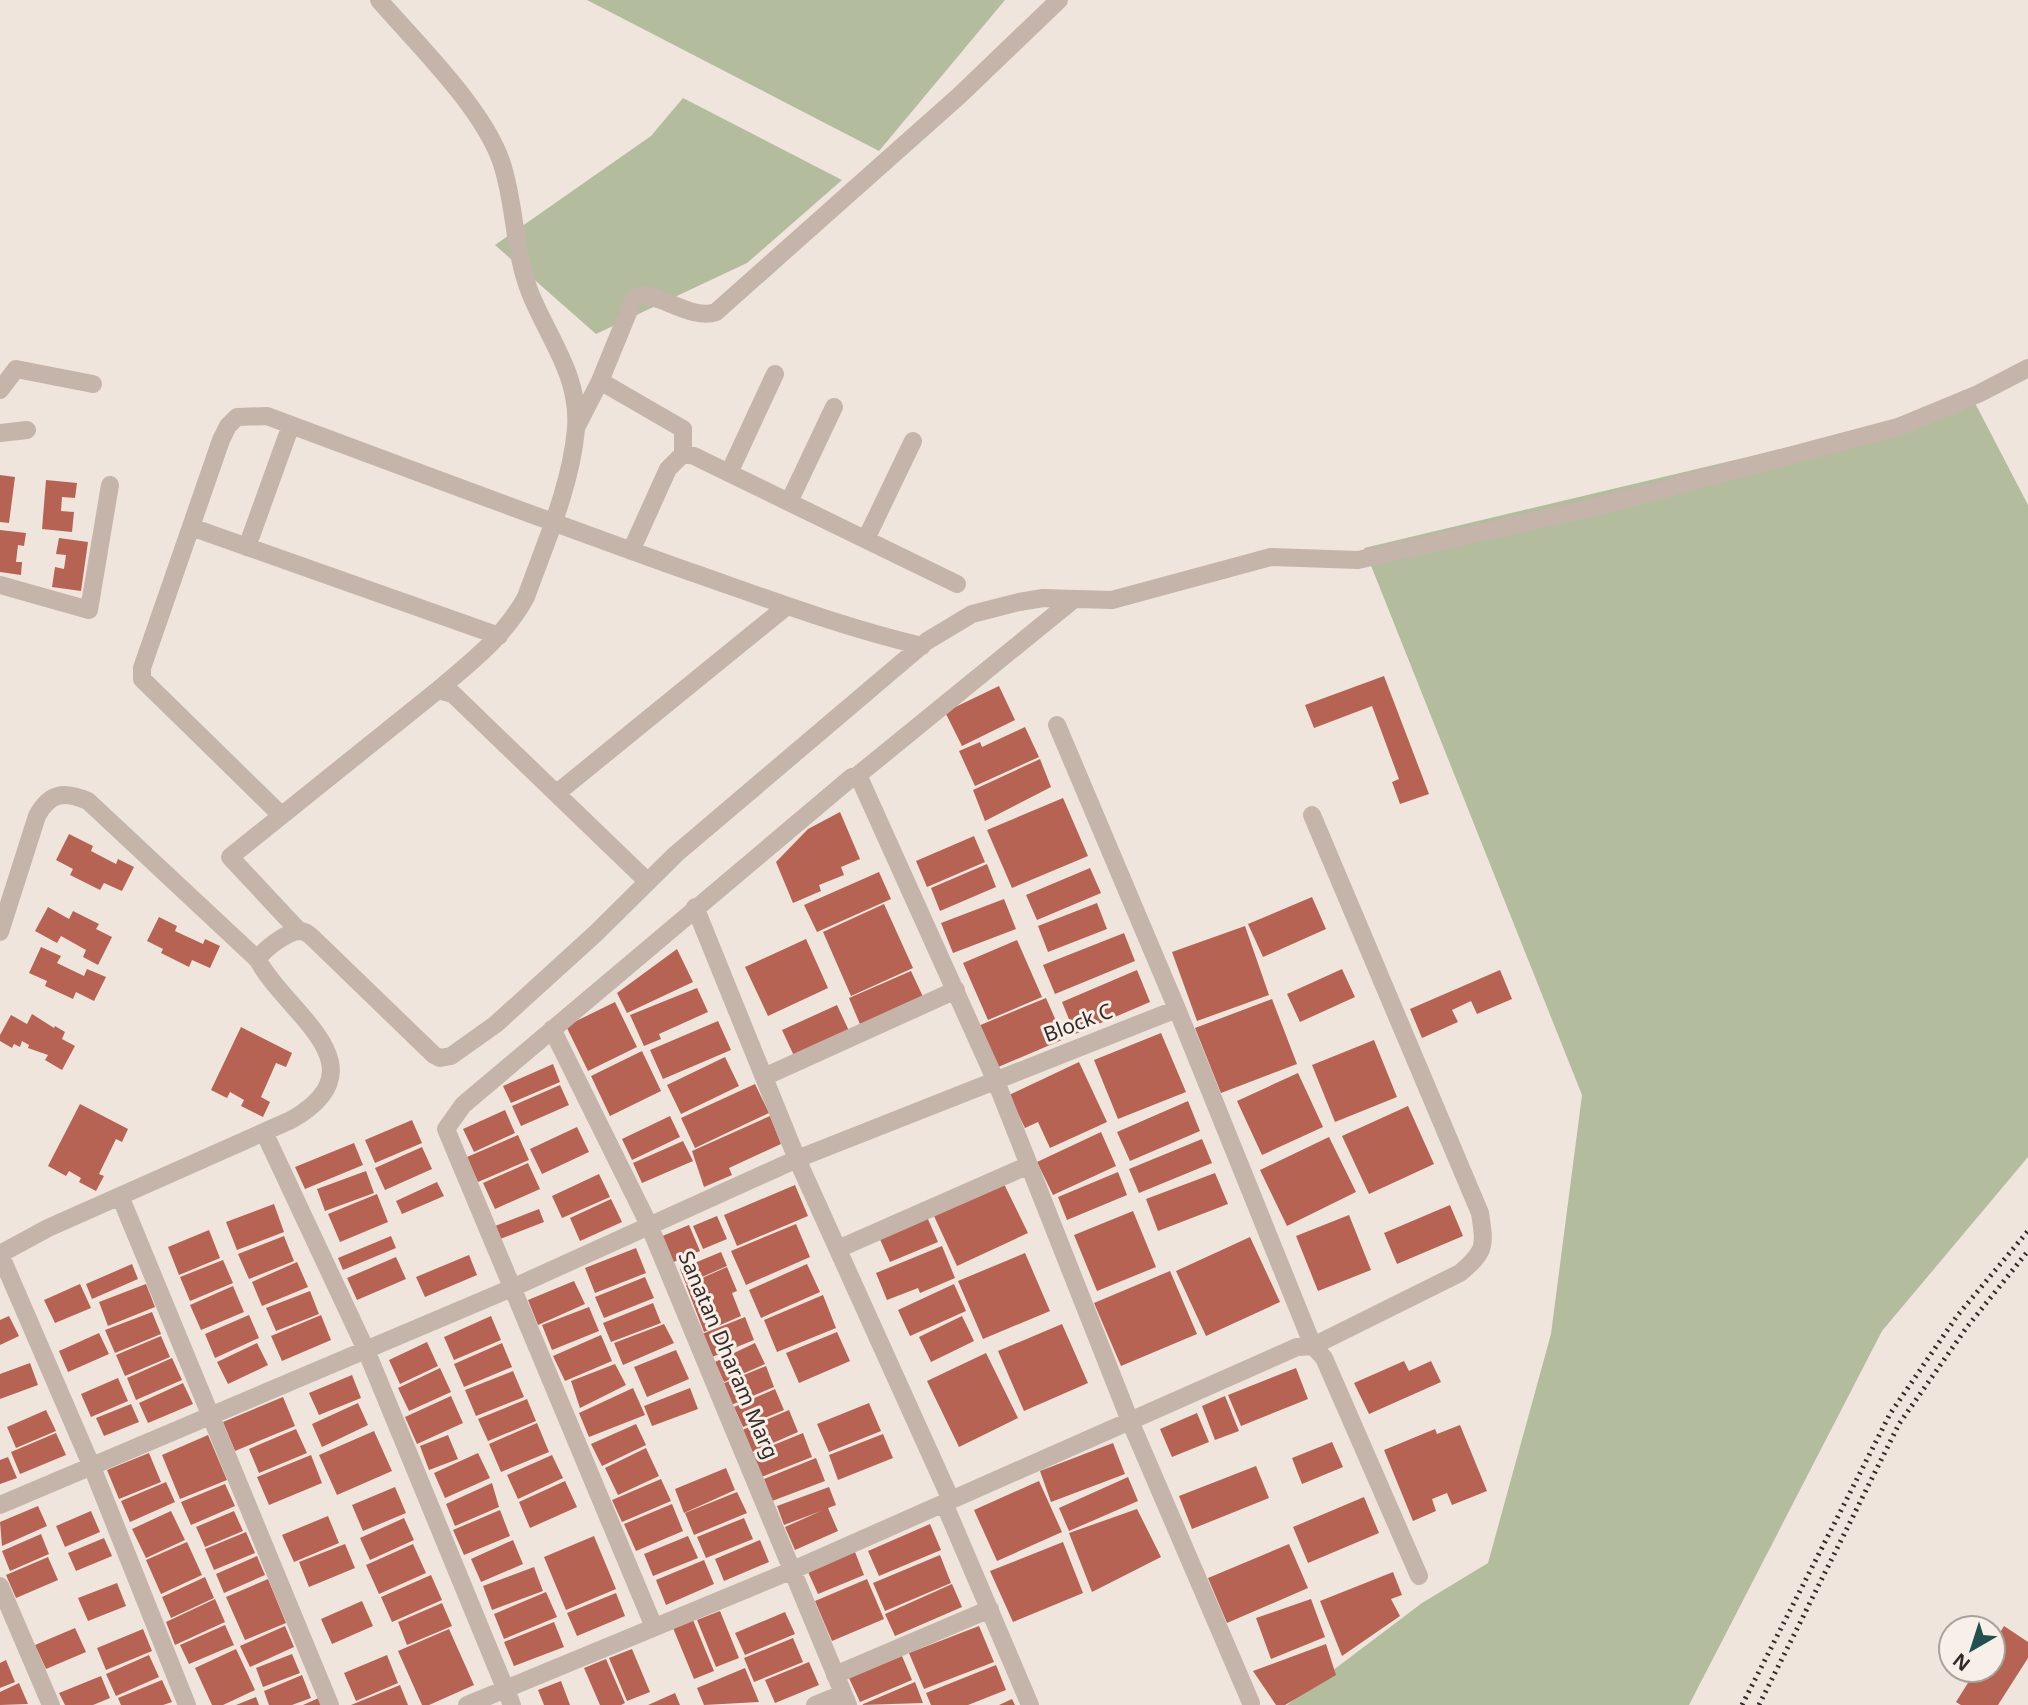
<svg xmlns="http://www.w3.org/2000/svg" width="2028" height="1705" font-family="'Noto Sans',sans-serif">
<rect width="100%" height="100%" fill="#efe5dd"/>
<path fill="#b4bc9e" d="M587 0H1005L879 151Z
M683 98 842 180 747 263 596 334 495 245 651 136Z
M1975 403 2028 505V1157L1882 1331 1689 1705H1287L1422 1603 1488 1563 1551 1334 1582 1095 1364 548Z"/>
<path fill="#b66353" d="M0 475 15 477 9 523 0 522Z
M46 480 77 483 75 498 62 497 61 511 74 512 72 532 42 529Z
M0 530 26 533 24 546 18 545 16 562H22L21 575 0 572Z
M59 538 88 542 81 591 52 587 55 567 64 569 66 555 56 554Z
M1384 676 1429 794 1400 804 1392 782 1399 779 1372 706 1314 728 1305 705Z
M999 686 1015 720 962 746 945 712Z
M1025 727 1039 757 975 786 959 751 980 742 982 747Z
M1040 759 1051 787 985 821 973 790Z
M1063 798 1088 856 1012 888 987 830Z
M840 812 860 859 841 867 844 875 819 885 821 891 793 903 776 862 808 829Z
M69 834 93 846 91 851 116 864 118 859 134 867 122 891 104 883 100 890 70 875 73 869 56 860Z
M974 836 985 862 927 887 916 861Z
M987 864 996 887 940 911 931 888Z
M1090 868 1101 893 1037 920 1026 895Z
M879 872 891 899 817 932 804 905Z
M1312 897 1326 929 1263 957 1248 924Z
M1004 899 1016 929 953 953 941 923Z
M1097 903 1107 929 1048 952 1038 926Z
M884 904 913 968 851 996 823 932Z
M48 907 69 919 73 911 99 924 96 929 112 937 98 965 83 957 86 950 61 936 57 943 35 931Z
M159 917 177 926 175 931 203 944 205 939 220 946 210 968 192 960 189 967 161 953 163 949 147 941Z
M1245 926 1269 995 1197 1021 1172 952Z
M1124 933 1135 961 1055 994 1043 965Z
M806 939 828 988 768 1016 745 967Z
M1017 940 1042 997 988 1020 963 963Z
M41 947 61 956 57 963 84 976 87 969 106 977 94 1001 76 992 73 999 45 986 47 981 29 973Z
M677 949 693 982 627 1013 617 993Z
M1342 969 1355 997 1300 1022 1287 994Z
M1137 970 1150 1002 1075 1034 1062 1002Z
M1500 970 1512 999 1477 1014 1471 1001 1452 1010 1458 1022 1422 1038 1410 1009Z
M911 971 925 1001 862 1029 849 998Z
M697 988 708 1012 659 1034 661 1039 644 1046 630 1015Z
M1046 998 1064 1039 996 1068 978 1026Z
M1272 999 1297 1064 1221 1093 1195 1028Z
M615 1002 637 1047 588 1071 566 1026Z
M837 1005 850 1033 795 1058 782 1030Z
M32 1014 54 1028 55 1026 65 1032 62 1039 75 1046 62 1070 45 1060 48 1055 28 1048 29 1045 22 1041 20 1047 14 1044 12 1048 0 1041V1035L11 1015 27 1024Z
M718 1021 731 1050 663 1079 650 1050Z
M241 1027 292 1053 286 1067 276 1063 261 1097 270 1102 263 1117 241 1106 244 1100 230 1092 227 1098 211 1090Z
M1161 1033 1186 1092 1118 1119 1094 1060Z
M1374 1040 1397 1097 1335 1122 1312 1065Z
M642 1051 661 1091 610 1116 591 1076Z
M725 1057 739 1086 681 1114 667 1085Z
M1079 1062 1107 1122 1050 1148 1038 1122 1025 1128 1009 1095Z
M553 1064 560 1082 511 1103 503 1086Z
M1298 1073 1323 1127 1262 1155 1237 1101Z
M755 1084 769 1113 695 1148 681 1118Z
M560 1085 569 1105 521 1126 512 1106Z
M1188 1101 1200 1131 1130 1161 1117 1132Z
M80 1104 128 1129 122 1142 116 1139 99 1174 104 1176 96 1191 79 1182 81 1178 69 1171 66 1176 48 1166Z
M1408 1106 1434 1164 1369 1194 1342 1136Z
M505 1110 515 1133 474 1152 463 1129Z
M670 1116 680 1137 632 1160 622 1139Z
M770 1116 781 1144 729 1168 732 1175 704 1187 692 1151Z
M412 1120 422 1143 375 1163 365 1140Z
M577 1127 589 1152 542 1174 530 1149Z
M1101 1132 1116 1166 1053 1195 1037 1162Z
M518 1135 529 1160 478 1182 467 1157Z
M1329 1137 1356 1192 1287 1226 1260 1170Z
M1202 1139 1212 1163 1139 1193 1129 1169Z
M683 1141 693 1161 642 1183 633 1163Z
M354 1143 363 1165 305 1189 295 1167Z
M422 1147 432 1169 385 1190 375 1168Z
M528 1163 540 1189 495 1209 483 1183Z
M366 1171 374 1193 325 1211 317 1189Z
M1118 1172 1127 1195 1067 1220 1058 1197Z
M1215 1173 1228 1204 1158 1231 1146 1199Z
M599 1174 610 1197 562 1218 552 1196Z
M437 1182 444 1196 402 1214 396 1201Z
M1004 1184 1028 1233 957 1266 934 1216Z
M795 1185 808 1216 737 1246 724 1215Z
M377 1194 388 1222 340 1242 328 1214Z
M611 1199 622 1222 580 1241 570 1218Z
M274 1204 284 1232 237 1250 226 1222Z
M1450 1205 1463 1236 1397 1264 1384 1233Z
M539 1209 544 1222 500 1239 495 1226Z
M1133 1211 1156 1267 1097 1291 1074 1235Z
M1349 1215 1371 1270 1318 1291 1296 1236Z
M717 1216 727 1239 703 1249 693 1226Z
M927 1217 938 1242 890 1262 879 1237Z
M796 1224 810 1257 746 1285 731 1251Z
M689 1225 700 1251 671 1263 660 1237Z
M209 1230 220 1258 179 1275 168 1247Z
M284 1236 294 1261 249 1279 238 1254Z
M391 1236 396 1248 343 1270 338 1258Z
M1250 1237 1280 1302 1206 1336 1176 1271Z
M942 1246 955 1278 920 1293 918 1288 887 1300 876 1273Z
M636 1248 646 1273 595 1293 585 1268Z
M721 1252 727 1266 686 1284 680 1269Z
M1025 1253 1050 1311 983 1339 958 1281Z
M469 1255 477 1275 425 1297 416 1277Z
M396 1257 406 1279 357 1300 347 1278Z
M223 1260 233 1283 190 1301 180 1277Z
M297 1262 308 1287 262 1306 252 1282Z
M132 1264 138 1279 92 1299 86 1284Z
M807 1264 820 1292 761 1318 749 1290Z
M727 1267 737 1291 732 1293 741 1316 704 1332 686 1285Z
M1170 1271 1197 1334 1121 1366 1094 1303Z
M645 1277 654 1298 604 1318 595 1297Z
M574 1281 585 1304 538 1325 528 1300Z
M80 1284 91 1308 55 1323 44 1300Z
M146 1284 155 1307 108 1326 99 1302Z
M954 1284 966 1311 910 1336 898 1310Z
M233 1286 244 1312 201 1330 190 1305Z
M310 1291 319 1314 276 1331 266 1308Z
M823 1295 836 1328 777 1352 764 1320Z
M653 1303 661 1323 611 1342 603 1323Z
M589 1307 599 1331 552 1350 542 1325Z
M152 1312 161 1334 115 1353 105 1330Z
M249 1315 259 1338 215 1358 205 1334Z
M321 1315 331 1340 282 1361 271 1336Z
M9 1316 19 1336 0 1345V1320Z
M491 1316 501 1340 454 1360 444 1337Z
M962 1316 974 1341 931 1362 919 1337Z
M745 1317 754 1340 707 1359 697 1336Z
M664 1324 674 1343 623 1365 614 1343Z
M1062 1324 1088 1383 1024 1411 998 1351Z
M837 1332 850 1361 799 1383 786 1353Z
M99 1333 109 1354 68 1372 59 1351Z
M601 1335 612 1361 565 1381 553 1356Z
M161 1336 170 1357 125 1376 116 1355Z
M427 1342 438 1366 400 1384 389 1360Z
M257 1343 268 1365 228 1384 217 1362Z
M502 1343 512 1367 464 1387 454 1364Z
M755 1343 765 1364 724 1382 715 1362Z
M676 1350 689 1379 647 1397 634 1367Z
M986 1353 1018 1418 959 1447 927 1381Z
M172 1358 182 1380 136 1400 127 1378Z
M1404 1361 1409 1371 1431 1361 1441 1382 1369 1414 1354 1383Z
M30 1363 38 1385 0 1399V1374Z
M615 1364 626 1385 580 1408 571 1381Z
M766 1366 774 1387 731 1405 722 1384Z
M440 1368 451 1392 409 1411 398 1388Z
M1296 1368 1308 1399 1241 1426 1228 1395Z
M513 1371 524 1397 476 1416 465 1390Z
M352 1375 361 1398 319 1415 309 1393Z
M118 1378 128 1401 91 1417 81 1394Z
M183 1383 193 1404 148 1423 139 1403Z
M633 1388 645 1415 589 1437 579 1413Z
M690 1388 698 1409 652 1426 644 1406Z
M775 1389 784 1410 743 1427 734 1407Z
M451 1396 463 1423 417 1444 405 1417Z
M1225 1396 1239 1431 1215 1440 1202 1406Z
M283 1397 295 1426 235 1451 223 1422Z
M527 1399 536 1421 488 1441 478 1419Z
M358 1403 368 1425 322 1447 312 1424Z
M869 1403 881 1431 829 1452 817 1424Z
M131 1404 139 1422 104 1436 96 1418Z
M46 1410 56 1431 16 1448 7 1427Z
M789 1410 798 1432 750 1453 740 1431Z
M1197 1413 1209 1442 1172 1457 1160 1429Z
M537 1423 549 1452 501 1472 489 1444Z
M636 1424 646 1445 602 1466 591 1444Z
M1460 1425 1487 1491 1452 1505 1447 1493 1432 1499 1436 1511 1413 1521 1384 1450 1435 1429 1437 1434Z
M296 1429 307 1453 259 1473 249 1449Z
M374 1431 392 1471 337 1495 319 1455Z
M56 1433 66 1455 20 1474 11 1452Z
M803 1433 812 1457 759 1478 749 1455Z
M883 1434 893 1458 838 1480 829 1455Z
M208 1435 227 1480 180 1499 162 1455Z
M448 1435 458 1459 429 1470 420 1446Z
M1332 1442 1343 1467 1302 1484 1292 1458Z
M1113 1443 1125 1474 1051 1502 1040 1471Z
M646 1448 659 1476 618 1495 605 1468Z
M149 1453 161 1482 119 1499 107 1470Z
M478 1453 490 1478 445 1498 434 1473Z
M311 1455 322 1483 269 1505 257 1477Z
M552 1455 563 1478 518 1499 507 1475Z
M8 1457 17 1478 0 1484V1460Z
M816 1458 825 1481 772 1501 764 1479Z
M1256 1466 1269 1498 1192 1529 1179 1496Z
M726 1468 735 1490 684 1513 675 1489Z
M1128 1477 1138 1501 1069 1531 1059 1508Z
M661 1479 671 1501 622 1522 612 1500Z
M565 1481 577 1507 530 1528 519 1502Z
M1039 1481 1062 1532 997 1561 974 1510Z
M166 1482 175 1502 130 1522 121 1501Z
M492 1483 499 1507 455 1526 446 1504Z
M225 1484 235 1506 191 1525 181 1502Z
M395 1487 406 1513 363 1531 352 1505Z
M829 1487 836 1505 828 1508 838 1531 795 1550 785 1527 821 1511 784 1525 777 1506Z
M737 1492 747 1513 694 1535 685 1513Z
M1364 1497 1379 1533 1308 1563 1293 1527Z
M672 1504 683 1531 636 1551 624 1524Z
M38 1506 47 1526 2 1546 0 1522Z
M1137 1509 1161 1557 1092 1592 1069 1533Z
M500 1510 510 1536 464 1555 453 1530Z
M91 1511 100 1532 65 1547 56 1526Z
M171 1511 185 1540 146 1558 132 1529Z
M234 1511 243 1531 205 1547 196 1527Z
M328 1516 339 1543 294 1562 282 1535Z
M404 1518 414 1540 370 1560 360 1538Z
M744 1518 753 1539 706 1558 697 1537Z
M930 1524 941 1550 879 1576 868 1551Z
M246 1532 255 1553 214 1570 205 1549Z
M41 1534 49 1554 10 1571 2 1551Z
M594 1536 616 1589 566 1610 544 1557Z
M688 1536 698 1558 653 1576 644 1554Z
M104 1538 112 1556 76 1571 68 1553Z
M513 1540 523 1564 481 1582 471 1559Z
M760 1540 769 1562 724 1581 715 1559Z
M187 1542 202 1575 161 1594 146 1560Z
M1063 1542 1083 1593 1013 1622 990 1571Z
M345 1544 355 1568 309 1587 299 1562Z
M413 1544 426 1573 379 1594 366 1565Z
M1289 1544 1308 1588 1227 1623 1208 1578Z
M855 1552 864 1575 818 1594 808 1572Z
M940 1555 951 1583 885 1611 873 1583Z
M257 1556 265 1575 224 1593 216 1574Z
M48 1557 58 1580 16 1598 6 1575Z
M704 1560 714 1584 666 1605 656 1580Z
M534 1567 543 1591 492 1610 483 1586Z
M1393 1572 1402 1595 1391 1599 1400 1616 1342 1656 1320 1601Z
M431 1575 442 1600 392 1622 381 1597Z
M205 1577 214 1598 171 1618 162 1597Z
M268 1579 286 1623 245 1640 226 1597Z
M867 1579 884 1619 832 1641 815 1601Z
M117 1583 126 1606 88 1621 78 1598Z
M952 1584 962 1607 895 1636 885 1614Z
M546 1592 557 1617 504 1639 494 1614Z
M616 1593 625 1616 577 1636 567 1613Z
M215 1599 225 1622 175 1645 166 1622Z
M1311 1599 1325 1637 1271 1659 1256 1618Z
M362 1601 373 1626 332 1644 321 1619Z
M442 1603 452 1626 407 1645 398 1622Z
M720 1611 739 1658 716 1667 697 1620Z
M785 1612 795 1634 745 1655 735 1633Z
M693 1620 714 1671 694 1679 673 1628Z
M554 1622 564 1647 514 1666 504 1642Z
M225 1625 234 1645 189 1664 180 1645Z
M285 1626 294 1647 250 1667 240 1646Z
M979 1626 994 1662 924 1689 909 1653Z
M2004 1626 2028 1642V1658L1998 1705H1961L1956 1702 1976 1670H1993V1644Z
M75 1628 86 1652 46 1669 35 1645Z
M143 1629 152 1651 106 1670 97 1648Z
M449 1629 474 1685 429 1705H422L398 1651Z
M793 1638 803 1662 754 1682 744 1658Z
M1326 1644 1336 1675 1285 1705H1276L1253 1671Z
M236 1649 255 1690 223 1705H212L195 1668Z
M632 1649 650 1692 627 1701 609 1658Z
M292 1654 300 1673 263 1687 256 1668Z
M149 1655 159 1677 116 1696 106 1674Z
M387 1655 398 1683 356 1701 344 1673Z
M902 1656 912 1680 860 1702 849 1678Z
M606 1659 625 1703 621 1705H600L584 1668Z
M6 1660 15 1682 0 1688V1663Z
M809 1662 819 1685 775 1703 765 1680Z
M996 1665 1006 1690 968 1705H931L926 1693Z
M745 1668 759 1702 704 1705 697 1688Z
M302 1675 311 1698 292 1705H269L264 1691Z
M101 1676 110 1698 93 1705H65L59 1693Z
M162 1680 172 1702 163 1705H121L118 1698Z
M561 1681 570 1705H544L538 1690Z
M915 1682 923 1703 861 1705Z
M19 1683 28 1704 0 1705V1692Z
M400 1685 408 1705H351Z
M675 1693 680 1705H648Z
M256 1697 259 1705H236Z
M321 1697 324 1705H303Z
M1012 1699 1015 1705H999Z"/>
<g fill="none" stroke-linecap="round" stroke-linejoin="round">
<path stroke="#c5b4aa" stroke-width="18" d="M379 0C417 44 482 107 501 161 516 204 513 252 531 295 550 341 580 377 576 429 571 486 545 544 526 597 505 636 471 662 438 690
M600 381 683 429V454
M0 390 16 369 93 384
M577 426 600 381 634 298C653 287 690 322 716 312L960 95 1059 0
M0 433 27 430
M729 473 775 374
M789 502 834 407
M191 527 499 636
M866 539 913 441
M247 547 291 425
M631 551 668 469 683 454 694 456 957 584
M0 585 89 610 110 485
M1057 725 1177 1009 1313 1346 1460 1273C1486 1251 1485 1246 1480 1213L1312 815
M858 775 995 1079 1130 1421 1251 1703
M557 793 787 606
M281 815 142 679V668L221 440 228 426 237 417 267 416C406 468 545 520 685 570 763 597 841 627 922 646
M695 907 797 1159 951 1500
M299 931 230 857 438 690 453 694 647 881
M0 932 37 816C50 792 64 791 88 801L258 960
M552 1029 649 1225 848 1705
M764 1077 956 990
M264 1132 366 1350 512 1705
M120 1196 330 1705
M838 1249 1029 1165
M0 1254 48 1228 291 1120C386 1066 285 1013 258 960 262 950 288 931 300 931 306 931 311 936 315 940L434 1055 440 1058 451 1056 496 1024 595 934 676 854 927 641 972 614 1019 602 1043 598 1112 600 1271 557 1358 560 1599 506 1898 427 1978 394 2028 368
M0 1254 92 1467 187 1705
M944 1503 1030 1705
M0 1505 512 1288 797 1159 1177 1009
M0 1586 51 1705
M654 1627 446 1129 463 1105 852 777 858 775 1073 600
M835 1675 990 1609
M467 1705 793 1570 1297 1347 1313 1346 1324 1358 1419 1576
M815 1705 842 1694"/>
<path stroke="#342b29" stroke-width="5" stroke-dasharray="2 5" stroke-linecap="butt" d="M1742 1705 1890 1414 1957 1316 2028 1231
M1759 1705 1899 1424 1967 1327 2028 1251"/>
</g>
<g text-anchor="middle" stroke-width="6" stroke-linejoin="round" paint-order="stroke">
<g font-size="21" fill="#342b29" stroke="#f7efe8">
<text transform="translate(1078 1023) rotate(-21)" y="7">Block C</text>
<text transform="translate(728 1355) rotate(67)" y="7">Sanatan Dharam Marg</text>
</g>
</g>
<g transform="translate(1972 1649) rotate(219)"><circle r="33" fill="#f7efe8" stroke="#a9a19c" stroke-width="2"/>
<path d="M0-5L12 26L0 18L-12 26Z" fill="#23504f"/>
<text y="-10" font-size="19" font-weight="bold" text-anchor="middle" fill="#342b29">N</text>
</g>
</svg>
